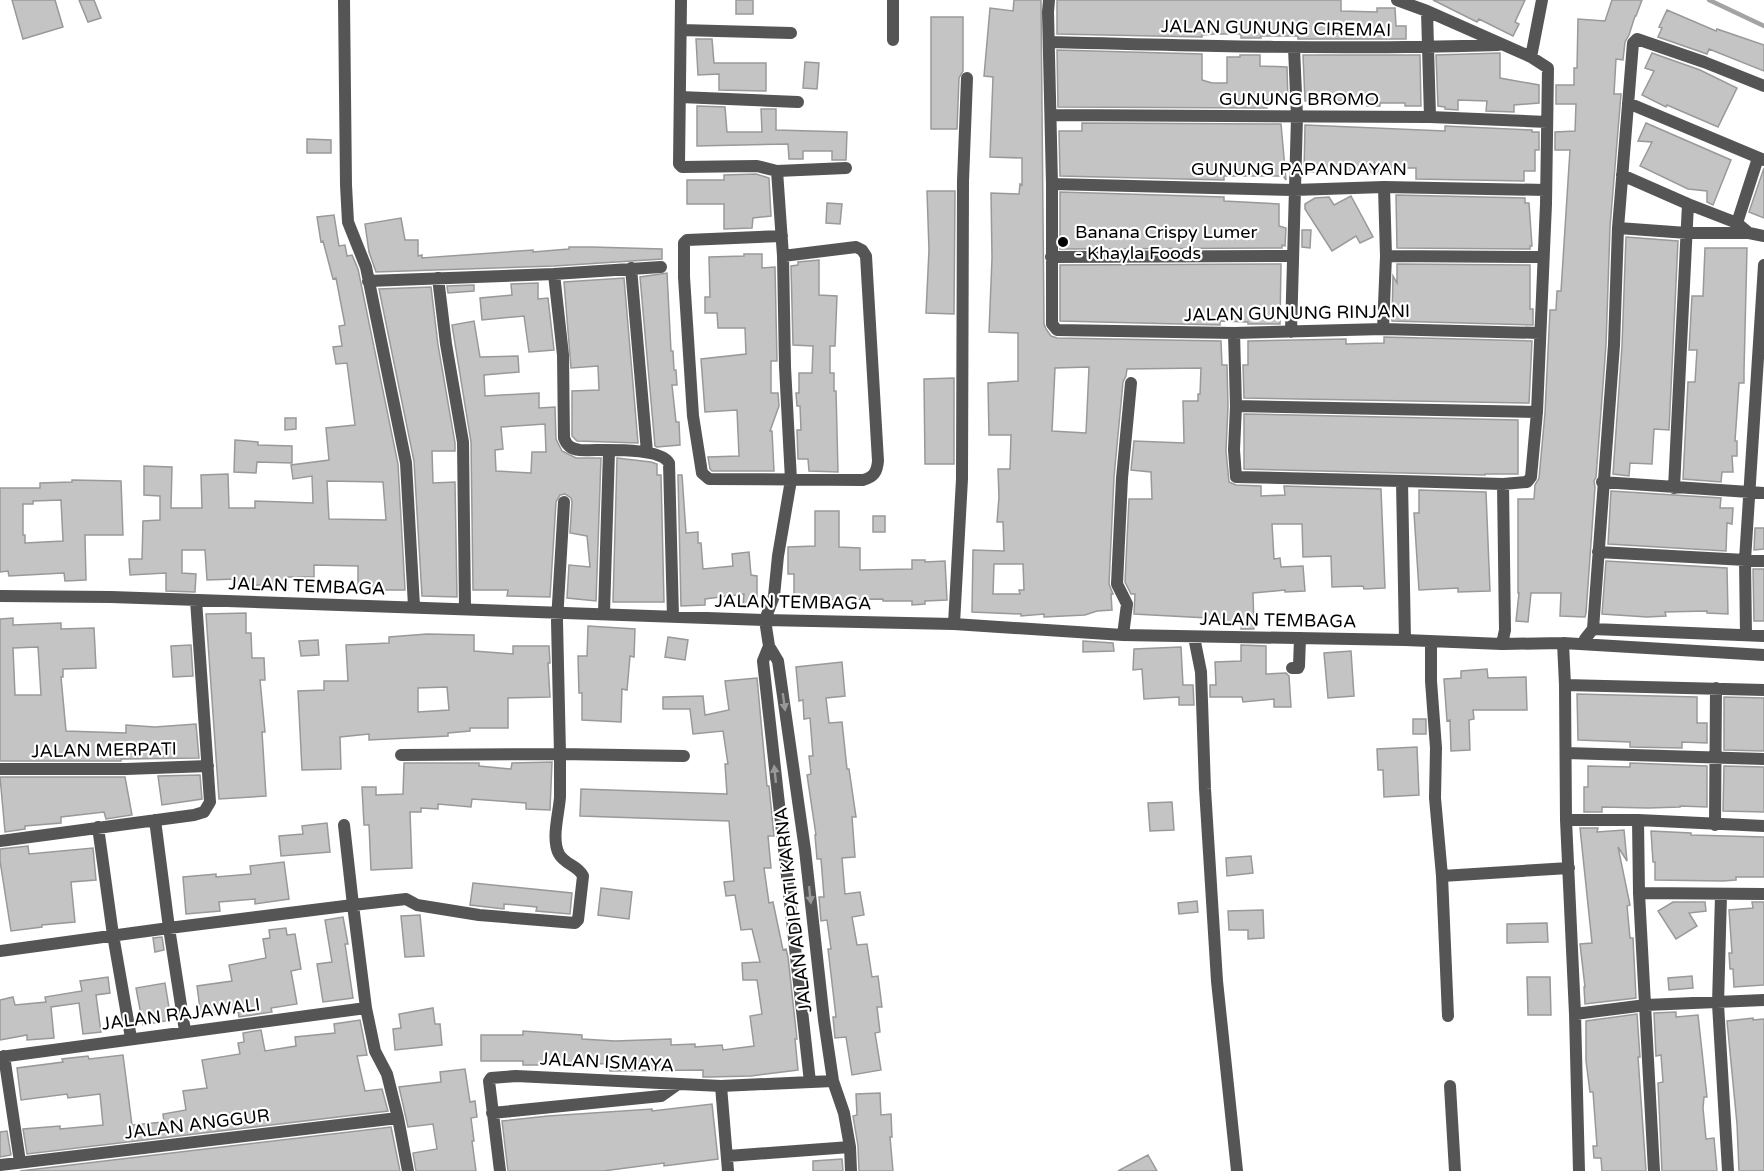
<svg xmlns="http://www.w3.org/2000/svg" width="1764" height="1171" font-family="'Varela Round',sans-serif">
<rect width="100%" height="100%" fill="#fff"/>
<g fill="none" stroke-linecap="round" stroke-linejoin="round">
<path stroke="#a3a3a3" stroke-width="4.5" d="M1709 0 1764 26"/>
</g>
<path fill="#c4c4c4" stroke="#999" stroke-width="1.5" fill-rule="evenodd" d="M12 0H55L63 27 23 39Z
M79 0H94L101 18 88 22Z
M736 0H753V14H736Z
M1014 0H1041L1044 324 1046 329 1051 336 1057 338 1221 341 1222 365H1227L1228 406 1226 451 1229 482 1236 485 1261 486V496L1285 495 1284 486 1381 489 1385 588 1364 589 1363 586 1332 587 1331 556 1303 557 1302 524H1272L1274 559 1280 558 1281 567 1303 566 1305 591 1285 592V590L1253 593 1254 629H1241L1242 623H1226V619L1134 614 1135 594H1131L1125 582 1129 499H1152L1151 472 1131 470 1134 441 1184 443 1183 401H1198V394H1200L1201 368 1127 369 1126 376 1123 382 1114 477 1109 584 1113 594H1111L1112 610 1097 611 1085 615 1044 617V614L1021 616V614L972 612 973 550 1004 551 1003 522H997L999 497 998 469H1010L1011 435H989L988 383 1018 381V333L989 332 992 258 991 193 1019 194 1020 184 1022 185V158L990 157 993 77 984 76 990 8 1013 11ZM1089 367 1086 433 1052 431 1055 368ZM994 564H1023L1024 590H1019L1020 594H993Z
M1057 0H1341V11L1377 12V8H1395L1396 26H1406V39H1298V36H1261V38H1241V34H1214L1202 35V37L1057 34Z
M1433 0H1525L1515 22 1519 24 1513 36 1479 19 1477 22Z
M1612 0H1642L1636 16H1635L1629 35 1625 42 1623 60 1616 59 1614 94H1621L1610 227 1606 345 1596 477 1594 481 1595 487 1586 613 1585 617 1560 616 1561 593H1531L1528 622 1516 621 1519 593H1518V499H1534L1535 485 1539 478 1545 413 1550 310H1556L1557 291H1561L1570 150H1555V132L1575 131 1576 104H1556V85H1574V68H1577L1578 19 1605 21Z
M1667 10 1716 31 1717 29 1764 45V71L1709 49 1707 54 1658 37 1662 28 1659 27Z
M931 17H963V71L959 78 957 129H931Z
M696 39H712L714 63H766V91L719 90V74L698 75Z
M1057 50 1202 54V80L1212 83H1227V57H1240V55H1260V66L1287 67 1288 101H1267V108L1058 107Z
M1500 53V78L1539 85V103L1514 105V112L1486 111 1487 101 1458 100V110L1445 109V107L1438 106 1436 55Z
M1652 53 1700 70 1737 88 1718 127 1667 105 1666 107 1642 95 1654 71 1645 68Z
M1303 55H1420L1421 106H1405V103H1380V106H1367V101H1305Z
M805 62 819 63 817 89 803 88Z
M697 106 725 107 727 132H762L761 109H776V130L847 132 846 160H832V151H803V159H789L788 144 697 146Z
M1082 123 1281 124 1286 180 1280 171V176H1224V180L1060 176 1059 131H1082Z
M1646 123 1731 160 1713 205 1707 202V191L1688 189 1640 166 1652 142 1638 141Z
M1305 125 1445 131V126L1532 130V132H1539V150H1535V171H1524V181L1416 179V168H1392V173L1304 172Z
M307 139 331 140V153H307Z
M1764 168V218L1749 212Z
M756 174 769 178 771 216 753 218 752 228 724 229V204H687V180H724V175Z
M927 191H955L954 314 926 313 929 250Z
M1060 192 1224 197V201L1279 204V226L1286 228 1285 246 1282 245V248L1060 249Z
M1396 195 1525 198V203H1529L1532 246H1530V249L1397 248Z
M1351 196 1373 237 1360 243 1356 236 1332 251 1305 209V204L1315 198 1329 197 1334 205Z
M827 203 842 204 840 224 826 223Z
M334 215 339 246 345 245 347 256 352 255 358 269 398 464 405 590H358V566L314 565V577H287L288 588H274V585H236V579L207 580 205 550H182V573L196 574 195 592 166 591V573L130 575 129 559H142L143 521 160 520V496L144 495V466L172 467 171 508H202L201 475 228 474 229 508H255V501L313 503 312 476 293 479 291 465 329 460 326 428 355 425 347 363 336 364 333 347 342 346 339 326 345 325 336 278 333 279 323 241 321 242 317 217ZM327 481 383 482 386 520 329 519Z
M401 218 405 240H418V256L422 255V258L533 250V252L569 249V247H592L662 249V259L554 266 376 272 369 252 365 224Z
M1302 230H1311L1310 248 1302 247Z
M1626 237 1678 241 1669 430 1654 429 1652 464 1630 463 1629 476 1613 474 1622 346Z
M1705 248H1747L1744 371V383H1739L1735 441H1737V456H1732L1733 472H1722L1721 482 1683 479 1688 382H1695L1697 350H1689L1692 296H1703Z
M744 254H762V268L775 267 777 361H771V393H778L779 406 770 431H772L774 471H712L710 469 708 457 739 456 737 410 705 412 701 359 746 354 745 328H718L717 313H705V297H710L709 257 744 256Z
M819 260V295L837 296 835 346H830V373H834V391H836L838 472 809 471 808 459H798L797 430H801L800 406H797L796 393H799V373H812L813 346 793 345 791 266 798 265V262Z
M1281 264 1280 324H1248V322L1220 321V325L1060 321V265Z
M1397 264 1530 265V309H1533V325L1392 321 1393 276 1397 283Z
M667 273 671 351H673L674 370H676L677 385H672L676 422H679L680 445 657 447 655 446 640 277Z
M624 278 638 443 577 441 572 436V391L599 390 598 366 571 368 564 282Z
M538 283V299L548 298 554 350 529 352 524 316 482 320 480 298 512 295 511 284Z
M474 285V291L448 293 447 286Z
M431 287 438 345 455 443V451H432L433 483 455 482 457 597 422 596 414 461 379 289Z
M474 321 480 357 518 356 519 372 484 375 485 396 539 393V408L555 407 556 439 562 451 576 458H601L596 601 567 598 569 565 590 567 587 536 570 533 572 502 571 498 565 494 560 495 556 502 550 597 507 596 508 590H473L471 442 452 325ZM545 424 546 452H532L531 473 496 471 495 450 503 449 501 427Z
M1384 337 1532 341 1529 403 1244 398 1243 365H1248V341L1346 339V344L1384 343Z
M954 378V464H925L924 379Z
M1244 414 1518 420V474H1485V475L1244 469Z
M285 418H296V429L285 430Z
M235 440 258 442V445L292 446V463L257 462 256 473 234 472Z
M617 458 651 462 657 464V475H661L664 602H613Z
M678 475H682L686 533 698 532V543H701L703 569 733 566 732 554 749 552 751 575 757 576V605H743L744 594 705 599V605L681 606Z
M72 480 121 481 123 535H85L86 580 65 581 64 573 9 576 8 571 0 572V488H40V483L72 482ZM61 500 63 541 25 543V535H23V504H33V501Z
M1419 490 1486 492 1490 591 1458 592V588L1419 590 1414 513H1419Z
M1611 491 1721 498 1720 508H1733L1732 524 1727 523 1726 551 1608 544Z
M815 511H839V547L860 548V570L912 569V560H925V562L945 561 947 600 925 601V604L912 605V601H883V599L794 600V574H788V547L815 546Z
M873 516H885V532H873Z
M1755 528H1764V549L1754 550Z
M1606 561 1727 568 1728 614 1707 613V611L1665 612 1666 616 1647 617 1602 614Z
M1753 569H1764V621H1754Z
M246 613V633H251L252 658H264L265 680H260L265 732H262L266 796 219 799 206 614Z
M13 618V625L61 623V629L94 628 96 668 63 669V677H61L66 731 126 733V725L155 727 196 724 199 758 121 759V761H0V619ZM38 647 41 695H15L13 648Z
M588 626 635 629 634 657 630 656 627 690 622 689 621 722 582 720V693H579L578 656H587Z
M427 634 474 635V651L513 654V646H549L550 663H548L550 697 508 698V728H470V731L448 733V736L369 740V734L340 737 341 769 302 770 298 691 324 690V681H348L346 645 389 643V637ZM447 687 449 710 418 712V688Z
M668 637 688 640 685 660 665 657Z
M318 640 319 655 301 656 299 641Z
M1083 641 1113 643 1114 651 1083 652Z
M191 645 193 676 173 677 171 646Z
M1241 645 1266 646V674L1286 673 1289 676 1291 707H1274V699L1243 702 1242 697H1210V685H1216L1215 662 1241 661Z
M1181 647 1183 685H1193L1194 705H1179V697L1144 699 1142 669 1133 670 1134 649Z
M1351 651 1354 696 1328 698 1324 653Z
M842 662 845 696 826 698 829 723 842 722 847 769H849L856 817H852L855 857 842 858 845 894 860 892 864 915 852 917 857 945 867 944 872 977 878 976 882 1007H877L880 1032 875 1033 881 1070 852 1075 846 1037 835 1038 833 1017H836L828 949H831L827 920 821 921 819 897H824L821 859H817L815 835H816L807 775 811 774 809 756H813L810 718 804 719 803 700 799 701 796 667Z
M1487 669 1488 678 1526 677 1527 710H1473L1474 719 1469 720 1470 750 1451 751 1450 720 1447 721 1444 679 1461 678V671Z
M757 678 767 786H769L774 836H768L771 868H764L769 903 773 902 783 950 786 949 788 957 797 1039H795L798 1070 751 1076 709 1077H703V1070L610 1071V1064L539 1062V1065H523V1061H481V1035H523V1031L582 1035V1039L615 1041 671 1039V1045L695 1044V1047L722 1045 723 1050 754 1046 750 1016 762 1014 757 980H743L742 963 760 962 752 929 741 930 735 895 726 896 724 882 734 881 729 821 580 816 581 789 727 794 725 764H728L723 731 693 734 690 709H663V697L703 696 705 715 729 710 725 681Z
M1577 694 1697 697V723H1707V743L1682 742V748L1630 747V742L1578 740Z
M1724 697 1764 698V751L1724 750Z
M1413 719H1426V734H1413Z
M1417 747 1419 795 1384 797 1383 770H1378L1377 749Z
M552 762 550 810 526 809V803L472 799 471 807 438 804V809L421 808V812H410L412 868 371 870 369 825H364L362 787H376V795L403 794 404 763H479V766L511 769 512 763Z
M1630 763 1707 766V807L1680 806V807L1648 808 1602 807V812H1584V787H1588V766L1630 767Z
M1724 766 1764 767V812L1723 811Z
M200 775 202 799 162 805 158 776Z
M0 777H125L132 815 106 819 104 812 61 817V823L25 826V829L5 832Z
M1172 802 1174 830 1150 831 1148 803Z
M327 823 330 852 281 856 279 836 303 834 302 826Z
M1580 828H1598L1597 832 1624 830 1627 861 1618 847 1630 905 1627 906 1630 938H1633L1636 998 1585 1004 1584 987H1585L1580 944 1592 943Z
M1651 831 1691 833V835L1764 837V877H1736V880L1723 881 1655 880V862H1653Z
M28 846 29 854 93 848 96 880 71 882 75 922 42 925V927L11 931 0 861V849Z
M1251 856 1253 873 1227 876 1226 858Z
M284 862 289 899 255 904V899L219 902 220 911 186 914 183 877 216 874V877L251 874 250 866Z
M473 883 572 893 570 914 536 911 537 907 504 904V909L470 905Z
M601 888 632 892 629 919 598 915Z
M1197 901 1198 912 1179 914 1178 903Z
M1673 902H1705L1706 911 1689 913 1697 926 1676 939 1658 911Z
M1752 902H1764V985L1734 987 1733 969H1730L1729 953H1732L1729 910 1753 908Z
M1263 910 1264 938 1248 939V930H1229L1228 911Z
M420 915 424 956 405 957 401 916Z
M343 917 348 944H345L353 998 323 1002 317 964 332 962 325 920Z
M1547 923 1548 942 1507 943V924Z
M286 928 287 935 295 934 301 969 291 971 297 1004 271 1008 272 1012 239 1017 238 1011 201 1016 197 986 232 981 229 965 266 958 263 939 270 938 269 930Z
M162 937 164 950 155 952 153 938Z
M1692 976 1693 988 1669 990 1668 978Z
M108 977 110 993 96 995 101 1032 83 1034 79 1003 51 1007 54 1038 27 1040V1035L0 1040V1000L13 997 15 1005 46 1002 45 997 82 991 80 981Z
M1527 977H1550L1551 1015H1528Z
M165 983 171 1020 143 1025 136 988Z
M433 1008 435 1024H440L442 1045 395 1050 393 1029 401 1028 399 1014Z
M1676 1012V1017L1698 1015 1707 1097H1704L1703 1108 1706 1139 1714 1138 1717 1171H1662L1658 1083 1663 1082 1661 1055 1656 1056 1654 1013Z
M1637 1014 1640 1057H1638L1646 1171H1602L1601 1158H1594L1593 1146H1597L1593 1092H1590L1586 1061V1021Z
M1753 1018V1020L1764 1019V1171H1739L1737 1124 1727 1021Z
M360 1020 367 1055 357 1056 365 1091 382 1089 388 1111 27 1154 23 1129 60 1126V1129L103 1125 100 1094 68 1098 67 1094 21 1100 17 1068 63 1062 62 1059 88 1056 89 1059 123 1055 132 1125 164 1122 163 1114 186 1110 183 1091 207 1088 202 1060 240 1054 238 1043 244 1042 243 1033 261 1030 265 1051 296 1046 295 1037 335 1033 334 1024Z
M465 1069 470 1102 475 1101 477 1117 471 1118 474 1141H472L476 1171H416L413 1153 437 1149 433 1124 408 1127 399 1087 441 1082 440 1072Z
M880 1093 881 1115 891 1114 892 1137H890L893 1171H859L858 1146 853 1116 857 1115 856 1094Z
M712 1104 718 1159 664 1166V1163L603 1171H508L502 1121 548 1116 652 1109V1111Z
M391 1127 400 1171H20Z
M7 1131 11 1155 0 1157V1132Z
M1148 1155 1157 1171H1118Z
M842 1159 843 1171H813V1161Z"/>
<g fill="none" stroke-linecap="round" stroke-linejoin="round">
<path stroke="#555" stroke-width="12" d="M344 0 346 185 348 222 366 267 406 463 414 606
M681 0 679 164 682 167 757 166 777 171 783 256 785 367 791 480 778 556 774 596 765 620 769 646 778 661 805 850 824 1020 833 1081 844 1113 850 1147 851 1171
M1049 0 1048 12 1052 184V324L1057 330 1234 333 1383 329 1540 333
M1397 0 1427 11 1531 57 1548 68 1546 204 1537 412 1531 477 1527 482 1503 484
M1427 11 1430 117
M681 30 791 33
M893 40V0
M1050 42C1199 46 1349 50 1498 45
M1531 57 1542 0
M680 97 798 102
M1628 103 1764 160
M1051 115 1430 117 1547 122
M777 171 846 168
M1622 175 1688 204 1737 223 1749 233
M1052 184 1294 190 1384 187 1546 190
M1737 223 1758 158
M1618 228 1687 233H1749L1764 236
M782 236 687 240 684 243V277L693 416 702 473 709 479 863 480C874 477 877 472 878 461L866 256 862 250 856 247 783 256
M1386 256 1543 257
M1051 257 1292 256
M631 268 647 452
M554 274 563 355 564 438C567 446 571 449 580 450 599 451 659 446 669 463L673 617
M438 278 446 344 463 442 465 608
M368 281 554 274 661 267
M1383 329 1386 256 1384 187
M1291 332 1297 117 1294 48
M1234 333 1236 406 1234 450 1236 477 1402 481
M1236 406 1537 412
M1602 482 1764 493
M1674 488 1688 204
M564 502 557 621 560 754 684 756
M1598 552 1764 561
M0 596 111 597 765 620 954 624 1123 635 1405 640 1502 644 1563 643 1764 655
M604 613 609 451
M954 624 962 479 963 181 967 78
M1593 629 1764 636
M1123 635 1127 604 1117 584 1122 478 1131 383
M1746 635 1745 560 1764 265
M1194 637 1201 672 1205 789 1217 981 1237 1171
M1405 640 1402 481 1503 484 1505 630 1502 644
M1431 642V681L1436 748 1435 798 1442 876 1448 1016
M1563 643 1565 685
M1585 644V639L1593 629 1614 345 1618 228 1633 43 1637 39 1704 62 1764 86
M769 646 763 661 810 1082
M1292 668H1298L1299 666 1300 638
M1566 753 1764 759
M0 769H126L208 766
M155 820 169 928 185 1031
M1566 820H1638L1764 826
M1638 820 1639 893 1654 1171
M344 825 353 905 406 899 417 905 479 915 575 923 578 920 583 876C578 865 565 865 559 854 551 839 559 813 560 797 560 783 560 768 560 754L401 755
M1715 825 1716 688
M98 827 113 935 131 1038
M0 841 194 815 204 812 210 802 196 600
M1442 876 1569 868
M1639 893 1764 894
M1721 895 1718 1004 1728 1171
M0 951 169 928 353 905 366 1008 375 1051 387 1074 398 1118 408 1171
M1575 1014 1646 1005 1764 1000
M4 1056 20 1162
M0 1057 366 1008
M1450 1086 1455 1171
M492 1113 661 1096 678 1084
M728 1156 850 1147
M0 1165 398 1118
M500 1171 489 1081 491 1078 516 1076 721 1086
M728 1171 721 1086 833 1081
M1579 1171 1575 1014 1566 820 1565 685 1764 690"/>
</g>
<defs><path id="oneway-solid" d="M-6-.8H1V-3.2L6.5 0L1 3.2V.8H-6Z" transform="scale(1.5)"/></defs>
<g fill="#999">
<use href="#oneway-solid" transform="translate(784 702) rotate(82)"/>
<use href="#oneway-solid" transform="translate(775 774) rotate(-96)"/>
<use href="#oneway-solid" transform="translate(810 895) rotate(84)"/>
</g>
<circle fill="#000" stroke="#fff" stroke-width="2" cx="1063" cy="242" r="6"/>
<g text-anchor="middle" stroke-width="4.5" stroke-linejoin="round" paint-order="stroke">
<g font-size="18" fill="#000" stroke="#fff">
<text transform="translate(1276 28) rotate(1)" y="6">JALAN GUNUNG CIREMAI</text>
<text x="1299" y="105">GUNUNG BROMO</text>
<text x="1299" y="175">GUNUNG PAPANDAYAN</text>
<text transform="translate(1297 313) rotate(-1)" y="6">JALAN GUNUNG RINJANI</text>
<text transform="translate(307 586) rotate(2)" y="6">JALAN TEMBAGA</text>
<text transform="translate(793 602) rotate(1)" y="6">JALAN TEMBAGA</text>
<text transform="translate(1278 620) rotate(1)" y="6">JALAN TEMBAGA</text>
<text transform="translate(104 750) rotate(-1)" y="6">JALAN MERPATI</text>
<text transform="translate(793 910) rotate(-97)" y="6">JALAN ADIPATI KARNA</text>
<text transform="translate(181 1014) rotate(-7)" y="6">JALAN RAJAWALI</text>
<text transform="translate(607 1062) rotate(3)" y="6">JALAN ISMAYA</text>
<text transform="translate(197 1124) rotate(-7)" y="6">JALAN ANGGUR</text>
</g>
<g font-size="18" fill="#000" stroke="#fff" text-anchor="start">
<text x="1075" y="238">Banana Crispy Lumer<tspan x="1075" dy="21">- Khayla Foods</tspan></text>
</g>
</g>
</svg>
